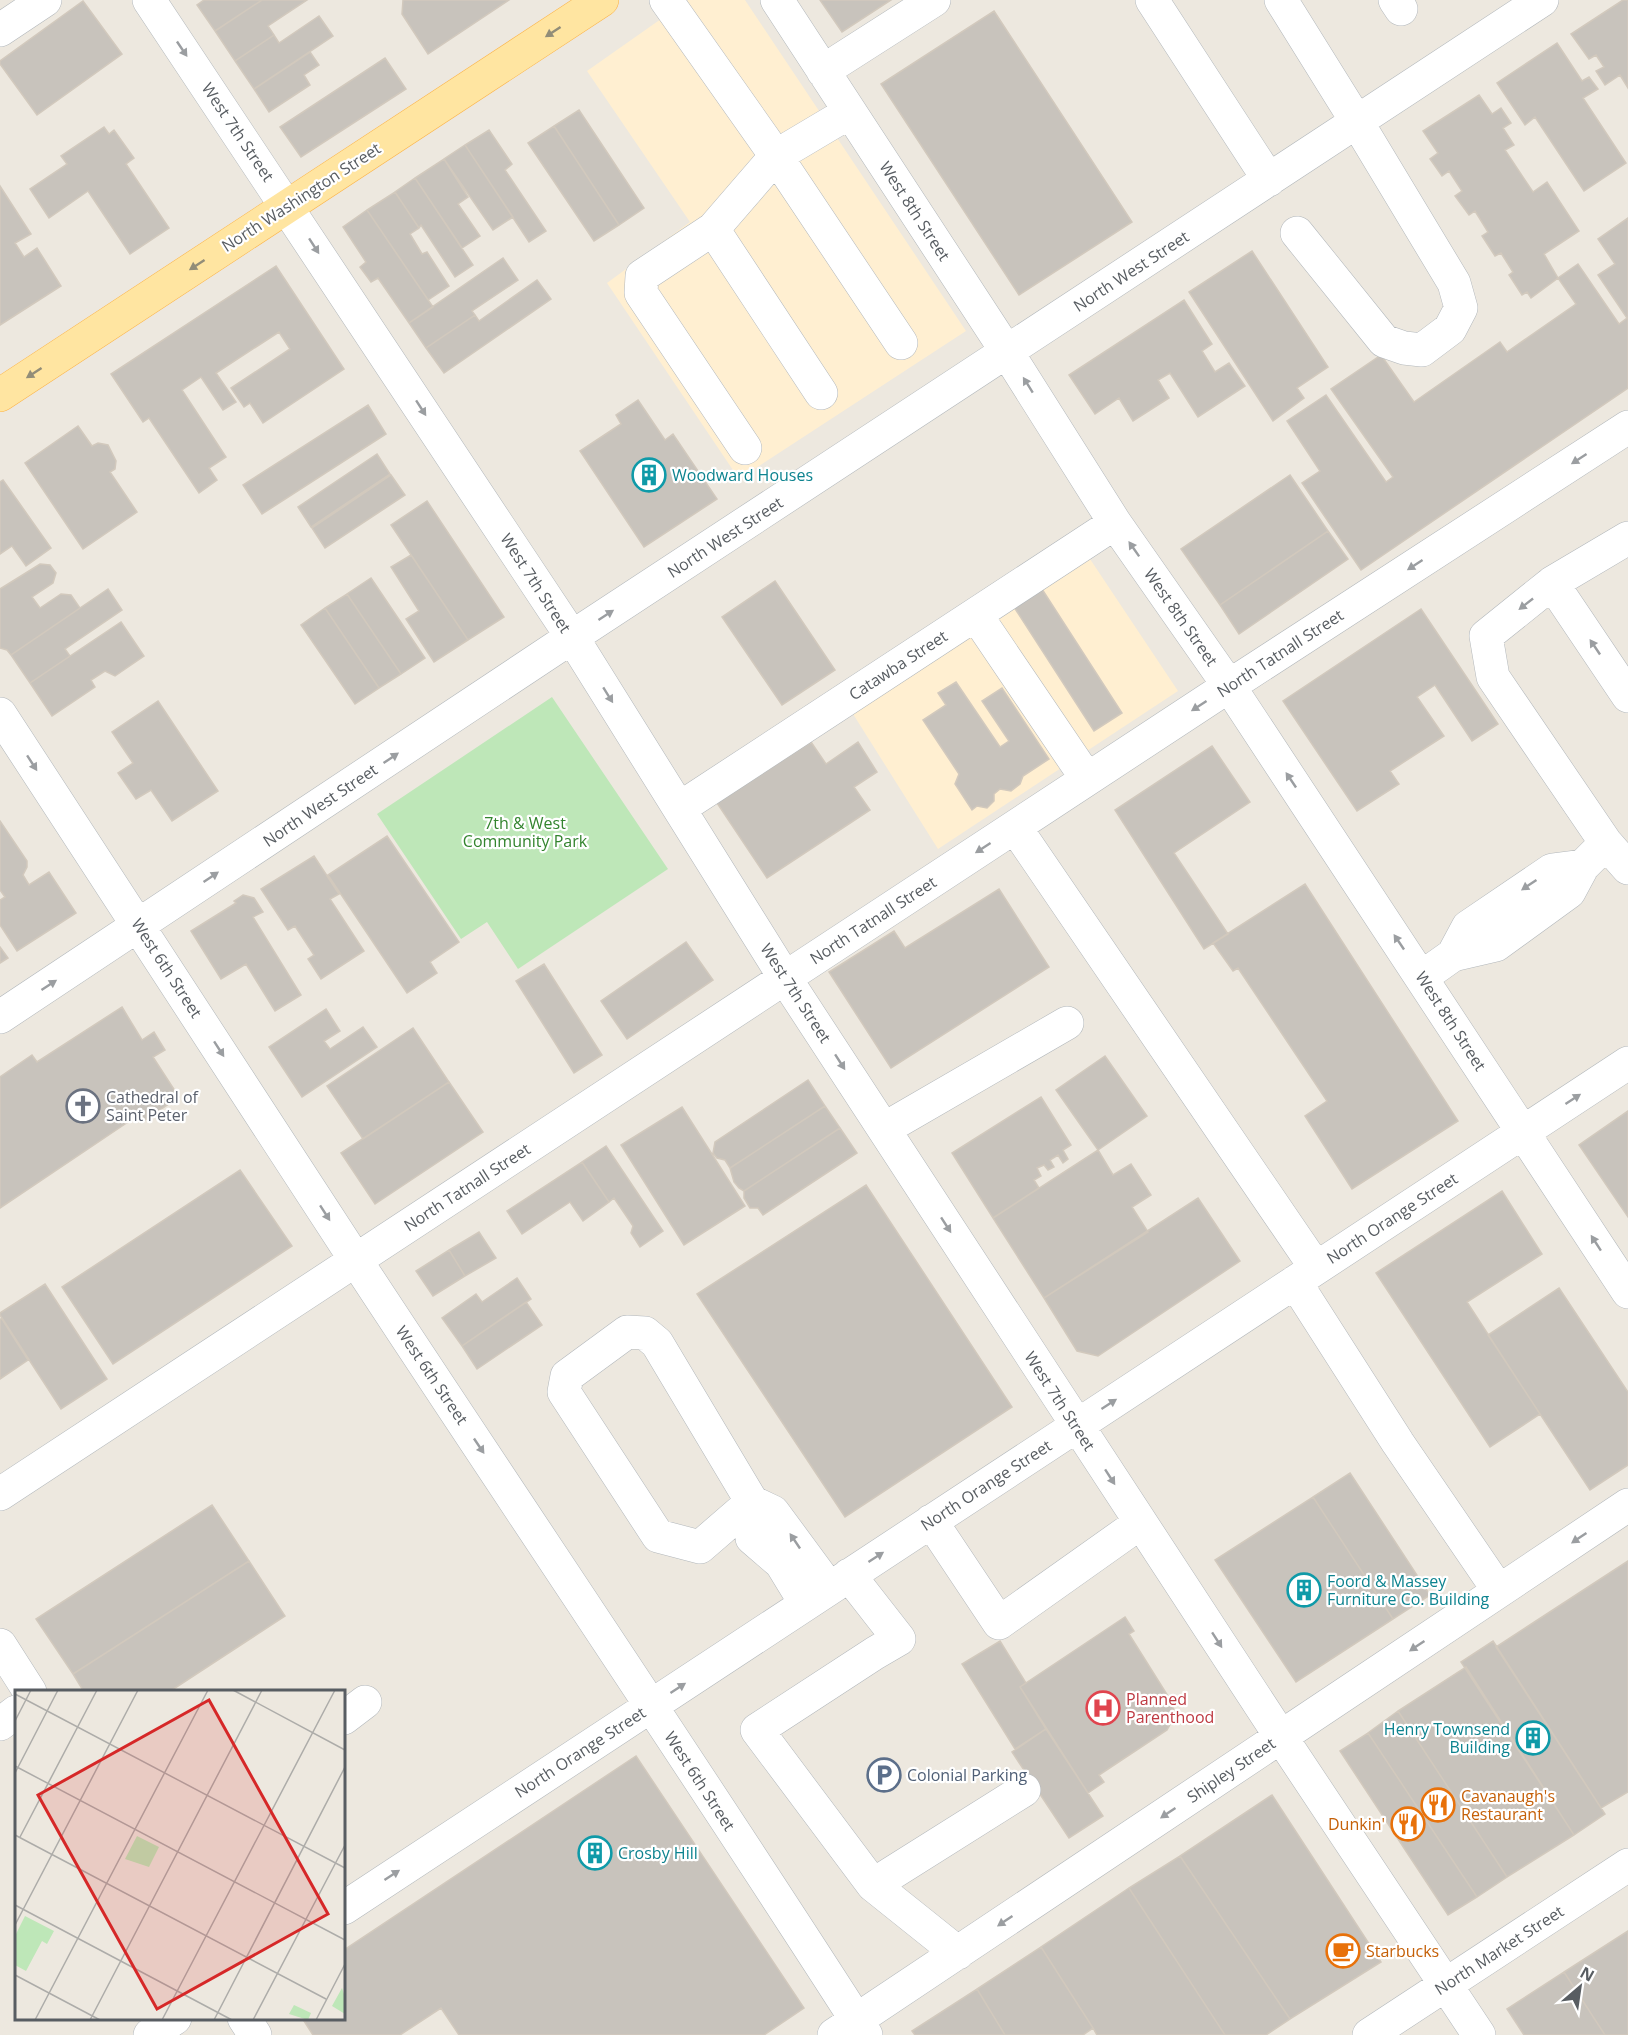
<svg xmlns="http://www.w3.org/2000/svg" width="1628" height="2035" font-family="'Open Sans',sans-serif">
<rect width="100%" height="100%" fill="#ede8df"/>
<path fill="#ffefd1" d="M688 0H745L966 331 739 479 607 283 690 222 587 71Z
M1086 553 1178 691 938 849 848 706Z"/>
<path fill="#bee7b8" d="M552 697 668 869 518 969 487 922 461 939 377 814Z"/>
<path fill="#c8c3bc" stroke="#d2c9bd" stroke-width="1.5" d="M204 0H262L215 31 197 5Z
M262 0H307L268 26 274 35 235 61 215 31Z
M403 0H509L428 54 402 14Z
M820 0H891L842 32Z
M1623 0H1628V88L1620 75 1605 85 1596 71 1604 67 1596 55 1589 59 1571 34Z
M83 1 122 54 37 115 0 64V61Z
M994 11 1132 222 1019 295 881 84Z
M319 16 333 36 254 89 235 61 274 35 279 43Z
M1557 43 1582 81 1589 77 1598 89 1583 98 1626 163 1584 191 1535 117 1525 125 1497 83Z
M310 52 319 65 304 75 310 85 269 112 254 89Z
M385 58 406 89 301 157 280 127Z
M1479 95 1492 114 1501 108 1511 123 1503 128 1514 145 1505 150 1533 192 1547 182 1579 231 1544 254 1558 278 1531 298 1527 292 1522 295 1509 275 1513 272 1501 253 1495 256 1482 236 1488 232 1475 211 1469 215 1455 196 1462 191 1449 171 1442 176 1430 159 1438 153 1423 131Z
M579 110 644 208 619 225 554 126Z
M554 126 619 225 594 241 528 143Z
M104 127 109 134 114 130 134 158 126 164 169 228 130 254 88 191 49 218 30 189 67 164 61 156Z
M489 130 512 164 505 170 546 231 529 242 465 145Z
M465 145 513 217 493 230 444 159Z
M444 159 468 197 458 204 480 236 462 248 415 178Z
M415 178 473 265 455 277 421 225 419 228 395 192Z
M0 186 31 234 15 243 24 257 37 248 61 286 0 325Z
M395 192 419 228 410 234 422 254 427 252 449 286 428 300 367 210Z
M367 210 433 307 409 323 378 278 371 282 360 267 366 262 343 227Z
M1628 218V388L1361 570 1302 483 1320 471 1287 421 1326 395 1386 482 1393 477 1331 389 1381 355 1414 402 1500 342 1507 352 1576 304 1558 278 1578 264 1619 324 1627 318 1598 275 1615 264 1598 239Z
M1252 251 1328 367 1297 388 1304 398 1273 421 1189 292Z
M503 258 518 280 472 311 475 315 426 348 409 323Z
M276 266 344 369 263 423 250 403 244 407 231 388 290 349 279 332 216 373 236 402 223 410 201 377 182 390 226 457 209 468 217 480 199 493 149 418 143 422 111 374Z
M537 280 551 299 444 373 426 348 475 315 479 321Z
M1184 300 1212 344 1202 351 1215 372 1229 363 1245 386 1198 417 1170 373 1158 380 1169 398 1133 421 1119 398 1095 414 1069 375Z
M638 400 665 440 673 434 717 499 644 547 580 451 621 424 616 415Z
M368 405 386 434 262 514 243 485Z
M78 426 92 446 98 443 108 445 116 461 115 469 110 472 137 512 83 549 25 463Z
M377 454 390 474 311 527 298 507Z
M391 475 405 495 325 548 312 528Z
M1290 475 1328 531 1220 605 1181 549Z
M3 480 51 548 26 566 12 546 0 554V482Z
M427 501 504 617 468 640 391 525Z
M1328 531 1348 559 1239 634 1220 605Z
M411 555 468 640 434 662 406 619 419 611 391 567Z
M40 564 50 565 56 573 53 583 32 597 40 608 61 594 71 595 80 608 11 655 7 650 0 648V589Z
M371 578 425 658 401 674 347 594Z
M775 581 835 670 782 705 722 617Z
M1040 586 1122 713 1094 731 1012 604Z
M108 589 122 610 65 649 70 656 30 683 11 655Z
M347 594 401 674 379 688 325 608Z
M325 608 379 688 355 704 301 625Z
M1421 609 1498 724 1472 741 1435 685 1417 697 1444 736 1390 771 1399 784 1357 811 1283 701Z
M121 622 144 656 115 676 105 671 91 680 95 687 52 716 30 683Z
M956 682 1000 747 1009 741 982 701 1002 688 1049 759 1023 776 1020 784 1011 791 1000 789 994 794V801L987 808 977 806 972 810 955 784 959 774 923 720 946 705 938 693Z
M158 701 218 791 172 821 151 790 136 799 118 773 133 763 112 732Z
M811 742 826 764 858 742 877 772 854 787 870 810 767 878 711 794 762 760 769 769Z
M1212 746 1250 802 1174 853 1228 934 1204 949 1115 810Z
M0 821 27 861V867L23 875 29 885 49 872 76 913 17 951 0 925V900L5 897 0 890Z
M387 836 459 942 430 962 437 973 407 993 328 875Z
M314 856 339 894 330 899 364 951 321 979 308 959 314 955 295 926 288 930 261 889Z
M1305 884 1458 1121 1352 1189 1305 1116 1327 1101 1238 968 1233 971 1213 943Z
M999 889 1049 967 891 1068 829 972 894 931 905 948Z
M243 895 254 898 263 912 253 917 301 995 275 1011 246 964 221 979 191 931 236 903 234 901Z
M686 942 713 980 627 1039 601 1001Z
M0 947 8 958 0 963Z
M544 964 602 1055 574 1073 516 981Z
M122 1007 142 1040 154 1032 165 1050 153 1057 179 1097 145 1120 140 1114 0 1208V1077L32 1055 37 1062Z
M326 1009 340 1031 324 1041 330 1049 363 1027 377 1047 302 1097 269 1047Z
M413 1028 449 1082 363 1139 327 1086Z
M1105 1056 1147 1116 1098 1150 1056 1090Z
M808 1080 825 1106 730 1168 725 1160 717 1158 713 1153 715 1142Z
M449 1082 483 1132 375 1204 341 1153Z
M1041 1097 1071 1145 1063 1150 1068 1159 1063 1163 1058 1155 1050 1160 1054 1167 1048 1170 1044 1165 1037 1168 1041 1176 1034 1180 1039 1188 993 1218 952 1153Z
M825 1106 840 1128 744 1191 739 1188 734 1182 730 1168Z
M682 1107 745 1206 684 1245 621 1145Z
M1628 1111V1217L1579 1145Z
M840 1128 857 1153 763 1215 758 1208H750L744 1198V1191Z
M606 1146 663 1231 640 1247 631 1233 633 1226 614 1198 609 1202 582 1162Z
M1098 1150 1113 1175 1131 1164 1151 1195 1132 1207 1148 1232 1044 1298 993 1218Z
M582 1162 609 1202 583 1221 570 1202 522 1234 507 1211Z
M240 1170 292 1246 113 1364 62 1287Z
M866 1185 1012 1407 845 1517 697 1294Z
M1502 1191 1542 1254 1467 1302 1540 1414 1490 1447 1376 1273Z
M1198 1198 1240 1261 1098 1356 1077 1351 1044 1298Z
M479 1232 496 1258 465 1276 449 1250Z
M449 1250 465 1276 433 1296 416 1271Z
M517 1278 531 1299 462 1346 442 1318 476 1294 482 1302Z
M45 1284 107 1379 61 1409 0 1315V1313Z
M1559 1288 1628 1392V1465L1590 1490 1488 1335Z
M526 1302 542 1325 477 1369 462 1346Z
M0 1319H2L28 1360 0 1379Z
M1350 1473 1430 1595 1393 1619 1313 1497Z
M1313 1497 1393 1619 1296 1682 1215 1560Z
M212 1505 249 1561 73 1674 36 1619Z
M249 1561 285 1616 169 1692H84L73 1674Z
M1628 1561V1792L1601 1808 1496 1647Z
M1125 1617 1134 1631 1129 1634 1173 1704 1174 1712 1172 1721 1167 1730 1099 1775 1104 1782 1088 1793 1020 1687Z
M1000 1641 1026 1683 1020 1687 1046 1729 1015 1749 962 1664Z
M1493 1641 1605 1814 1574 1835 1461 1662Z
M1466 1667 1574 1835 1507 1877 1398 1711Z
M1398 1711 1507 1877 1477 1897 1368 1733Z
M1046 1729 1103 1816 1069 1838 1012 1752Z
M1368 1733 1477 1897 1448 1915 1340 1751Z
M636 1756 804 2008 764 2035H459L441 2008 400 2035H313L302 2018H344V1950Z
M1272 1795 1381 1962 1290 2019 1180 1856Z
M1180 1856 1290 2019 1266 2035H1225L1129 1888Z
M1129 1888 1225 2035H1097L1093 2028 1041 1947Z
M1628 1931V2035H1605L1564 1972Z
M1041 1947 1093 2028 1083 2035H1005L977 1989Z
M1564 1972 1605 2035H1524L1507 2009Z
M977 1989 1005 2035H915L912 2031Z"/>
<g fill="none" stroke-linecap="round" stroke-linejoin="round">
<g stroke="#b2b7bb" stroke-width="34">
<path id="minor" d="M149 0 572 637 785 978 1281 1737 1479 2035
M666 0 776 156 850 112
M777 0 1007 352 1115 523 1229 686 1628 1292
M1152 0 1269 180
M1281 0 1357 122 1454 283 1461 308 1450 329 1422 350 1404 348 1384 341 1297 233
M1395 0 1401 9
M0 30 45 0
M823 71 934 0
M713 229 821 393
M745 448 641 293 642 276 713 229 776 156 901 343
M1628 538 1552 583 1486 636 1493 677 1606 843 1628 868
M1552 583 1628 696
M976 615 1087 779
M0 714C119 895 236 1078 355 1259 525 1518 699 1774 866 2035
M680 808 1115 523
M1015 827 1316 1268
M1453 955 1468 927 1552 870 1583 866
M1422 977 1453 955 1496 945 1569 892 1583 866 1606 843
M0 1017 572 637 1542 0
M884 1129 1067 1023
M1295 1282 1398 1443 1499 1591
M627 1332 645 1333 657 1343 752 1502 700 1547 658 1536 564 1392 567 1376Z
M0 1494 1229 686 1628 427
M931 1521 999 1623 1140 1523
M849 1575 899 1639 875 1653 757 1730 873 1885 1024 1790
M806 1604 781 1563 752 1538V1502L773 1512 829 1588
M0 1645 30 1692
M344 1718 365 1702
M0 1724 16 1712
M873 1885 958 1953
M344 1908 1628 1063
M244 2018 255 2035
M150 2035 175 2018
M834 2035 1628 1505
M1369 2035 1628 1865"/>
</g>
<g stroke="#fcb449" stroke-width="34">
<path id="major" d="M0 395 602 0"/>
</g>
<use href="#minor" stroke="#fff" stroke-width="33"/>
<use href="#major" stroke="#ffe5a1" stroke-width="33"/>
</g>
<defs><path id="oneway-solid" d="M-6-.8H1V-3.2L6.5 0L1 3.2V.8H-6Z" transform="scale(1.5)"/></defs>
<g fill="#928d78">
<use href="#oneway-solid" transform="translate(553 32) rotate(147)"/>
<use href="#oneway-solid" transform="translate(197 265) rotate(147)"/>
<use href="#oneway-solid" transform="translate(34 373) rotate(147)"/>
</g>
<g fill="#9b9ea1">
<use href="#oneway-solid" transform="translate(182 49) rotate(56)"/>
<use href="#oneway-solid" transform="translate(314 246) rotate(57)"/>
<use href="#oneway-solid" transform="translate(1028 385) rotate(-122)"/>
<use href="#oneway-solid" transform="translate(421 408) rotate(57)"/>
<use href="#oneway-solid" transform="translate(1579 459) rotate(147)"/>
<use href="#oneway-solid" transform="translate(1134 549) rotate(-125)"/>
<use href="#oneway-solid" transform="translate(1415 565) rotate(147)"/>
<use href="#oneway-solid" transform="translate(1526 604) rotate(142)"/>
<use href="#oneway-solid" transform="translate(606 615) rotate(-33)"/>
<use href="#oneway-solid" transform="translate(1595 647) rotate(-124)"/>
<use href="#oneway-solid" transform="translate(608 695) rotate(58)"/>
<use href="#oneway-solid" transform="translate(1199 706) rotate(147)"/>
<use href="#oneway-solid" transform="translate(391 758) rotate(-34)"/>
<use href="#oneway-solid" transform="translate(32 763) rotate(57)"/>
<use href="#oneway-solid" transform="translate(1291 780) rotate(-124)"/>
<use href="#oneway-solid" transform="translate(983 848) rotate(147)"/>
<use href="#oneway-solid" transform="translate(211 877) rotate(-34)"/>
<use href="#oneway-solid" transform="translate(1529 885) rotate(146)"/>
<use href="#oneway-solid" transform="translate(1399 942) rotate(-124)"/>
<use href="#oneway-solid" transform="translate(49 985) rotate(-33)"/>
<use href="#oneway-solid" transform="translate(219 1049) rotate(57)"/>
<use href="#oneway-solid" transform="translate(840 1062) rotate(57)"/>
<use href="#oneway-solid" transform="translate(1573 1099) rotate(-33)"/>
<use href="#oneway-solid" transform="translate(325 1213) rotate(57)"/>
<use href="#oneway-solid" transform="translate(946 1225) rotate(57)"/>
<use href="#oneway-solid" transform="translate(1596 1243) rotate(-123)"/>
<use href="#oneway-solid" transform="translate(1109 1404) rotate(-33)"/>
<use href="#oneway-solid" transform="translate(479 1446) rotate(56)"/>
<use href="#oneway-solid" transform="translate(1110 1477) rotate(57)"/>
<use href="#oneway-solid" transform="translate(1579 1538) rotate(146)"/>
<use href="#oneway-solid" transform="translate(795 1541) rotate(-124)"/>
<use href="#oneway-solid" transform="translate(876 1557) rotate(-33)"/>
<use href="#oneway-solid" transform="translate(1217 1640) rotate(57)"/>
<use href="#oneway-solid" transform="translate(1417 1646) rotate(146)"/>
<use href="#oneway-solid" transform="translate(678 1688) rotate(-33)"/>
<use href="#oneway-solid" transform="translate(1168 1813) rotate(146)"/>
<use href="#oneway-solid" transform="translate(392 1875) rotate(-33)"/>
<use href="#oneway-solid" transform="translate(1005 1921) rotate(146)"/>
</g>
<defs>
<g id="building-ring" transform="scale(1.725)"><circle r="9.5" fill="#fff" stroke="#0f9aa8" stroke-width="1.5"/><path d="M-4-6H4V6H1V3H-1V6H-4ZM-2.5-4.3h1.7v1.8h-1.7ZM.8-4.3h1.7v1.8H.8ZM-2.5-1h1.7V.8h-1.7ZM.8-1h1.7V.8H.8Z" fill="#0f9aa8"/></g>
<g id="church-ring" transform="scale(1.725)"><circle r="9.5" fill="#fff" stroke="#6b7280" stroke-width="1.5"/><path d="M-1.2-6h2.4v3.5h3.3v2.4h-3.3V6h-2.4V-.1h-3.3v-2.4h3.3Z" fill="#6b7280"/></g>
<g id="hospital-ring" transform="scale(1.725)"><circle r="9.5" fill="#fff" stroke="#e0444e" stroke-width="1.5"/><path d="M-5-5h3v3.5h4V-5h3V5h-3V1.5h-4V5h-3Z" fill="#e0444e"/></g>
<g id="parking-ring" transform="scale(1.725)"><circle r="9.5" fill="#fff" stroke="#5c6f8a" stroke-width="1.5"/><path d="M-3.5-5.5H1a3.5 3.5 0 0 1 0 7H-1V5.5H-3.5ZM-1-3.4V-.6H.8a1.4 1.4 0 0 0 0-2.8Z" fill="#5c6f8a"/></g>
<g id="restaurant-ring" transform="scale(1.725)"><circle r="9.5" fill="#fff" stroke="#e8710a" stroke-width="1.5"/><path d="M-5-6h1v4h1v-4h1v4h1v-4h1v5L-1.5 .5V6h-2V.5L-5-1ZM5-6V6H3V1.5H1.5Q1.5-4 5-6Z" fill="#e8710a"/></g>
<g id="cafe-ring" transform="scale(1.725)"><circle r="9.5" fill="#fff" stroke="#e8710a" stroke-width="1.5"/><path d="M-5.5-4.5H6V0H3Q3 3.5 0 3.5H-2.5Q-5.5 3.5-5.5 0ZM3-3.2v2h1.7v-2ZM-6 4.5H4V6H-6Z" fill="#e8710a"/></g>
</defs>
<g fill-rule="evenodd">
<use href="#building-ring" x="649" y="475"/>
<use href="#church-ring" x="83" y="1106"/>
<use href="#building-ring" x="1304" y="1590"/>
<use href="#hospital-ring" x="1103" y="1708"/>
<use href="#building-ring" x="1533" y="1738"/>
<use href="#parking-ring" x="884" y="1775"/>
<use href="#restaurant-ring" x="1438" y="1805"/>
<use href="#restaurant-ring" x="1408" y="1824"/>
<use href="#building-ring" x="595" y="1853"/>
<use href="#cafe-ring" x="1343" y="1951"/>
</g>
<g text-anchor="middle" stroke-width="4.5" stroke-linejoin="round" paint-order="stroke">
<g font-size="16" fill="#585d62" stroke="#fff">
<text transform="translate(238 132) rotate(56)" y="6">West 7th Street</text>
<text transform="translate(301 197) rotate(-33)" y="6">North Washington Street</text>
<text transform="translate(915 211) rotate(57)" y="6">West 8th Street</text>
<text transform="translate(1131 271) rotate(-33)" y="6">North West Street</text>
<text transform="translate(725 537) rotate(-33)" y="6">North West Street</text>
<text transform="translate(536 583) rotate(57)" y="6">West 7th Street</text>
<text transform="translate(1181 617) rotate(55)" y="6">West 8th Street</text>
<text transform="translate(1280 653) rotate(-33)" y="6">North Tatnall Street</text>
<text transform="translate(898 665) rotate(-33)" y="6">Catawba Street</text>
<text transform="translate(320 805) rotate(-34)" y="6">North West Street</text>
<text transform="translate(873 920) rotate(-33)" y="6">North Tatnall Street</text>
<text transform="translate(167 968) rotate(57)" y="6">West 6th Street</text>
<text transform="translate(796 993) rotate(57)" y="6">West 7th Street</text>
<text transform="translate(1451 1021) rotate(57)" y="6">West 8th Street</text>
<text transform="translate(467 1187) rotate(-33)" y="6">North Tatnall Street</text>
<text transform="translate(1392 1218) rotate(-33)" y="6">North Orange Street</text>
<text transform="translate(432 1375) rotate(56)" y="6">West 6th Street</text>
<text transform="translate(1060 1401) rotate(57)" y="6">West 7th Street</text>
<text transform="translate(986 1485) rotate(-33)" y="6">North Orange Street</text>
<text transform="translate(580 1752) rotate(-33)" y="6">North Orange Street</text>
<text transform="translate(1231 1770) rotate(-34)" y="6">Shipley Street</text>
<text transform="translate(700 1781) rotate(57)" y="6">West 6th Street</text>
<text transform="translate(1499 1950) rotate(-33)" y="6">North Market Street</text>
</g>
<g font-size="16" fill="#0d838f" stroke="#fff" text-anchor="start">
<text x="672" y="481">Woodward Houses</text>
<text x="1327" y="1587">Foord &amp; Massey<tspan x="1327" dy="18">Furniture Co. Building</tspan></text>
<text x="1510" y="1735" text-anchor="end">Henry Townsend<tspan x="1510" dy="18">Building</tspan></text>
<text x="618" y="1859">Crosby Hill</text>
</g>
<g font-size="16" fill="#33842e" stroke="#fff">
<text x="525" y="829">7th &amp; West<tspan x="525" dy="18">Community Park</tspan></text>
</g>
<g font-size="16" fill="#5b616d" stroke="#fff" text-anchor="start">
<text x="106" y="1103">Cathedral of<tspan x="106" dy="18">Saint Peter</tspan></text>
</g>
<g font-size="16" fill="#be3a42" stroke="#fff" text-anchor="start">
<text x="1126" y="1705">Planned<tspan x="1126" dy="18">Parenthood</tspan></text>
</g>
<g font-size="16" fill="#4e5e75" stroke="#fff" text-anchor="start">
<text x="907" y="1781">Colonial Parking</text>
</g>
<g font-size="16" fill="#c56008" stroke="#fff" text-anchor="start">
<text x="1461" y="1802">Cavanaugh's<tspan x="1461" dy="18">Restaurant</tspan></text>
<text x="1385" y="1830" text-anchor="end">Dunkin'</text>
<text x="1366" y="1957">Starbucks</text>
</g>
</g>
<g transform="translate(15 1690)">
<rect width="330" height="330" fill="#ede8df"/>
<path d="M122 146 144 157 134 177 110 169ZM10 226 39 241 32 254 27 251 11 281 0 275V246ZM327 298 330 307V324L317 316ZM279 315 296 323 293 330 274 324Z" fill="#bee7b8"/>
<path fill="none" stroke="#adaca9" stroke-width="1.5" d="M218 0 330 60M0 4 330 178M0 31 16 0M0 76 330 250M0 83 43 0M0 145 311 309M5 147 82 0M0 215 217 330M0 235 123 0M0 285 85 330M20 330 193 0M75 330 247 0M147 330 320 0M199 330 330 77M238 330 330 155M301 330 330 274"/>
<path fill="#d62828" fill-opacity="0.15" stroke="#d62828" stroke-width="3" d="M194 10 313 224 142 319 23 105Z"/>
<rect width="330" height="330" fill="none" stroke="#585d62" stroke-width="3"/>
</g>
<g transform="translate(1580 1987) rotate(29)" stroke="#ffffff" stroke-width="4.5" paint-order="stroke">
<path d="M0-4.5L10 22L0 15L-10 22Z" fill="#585d62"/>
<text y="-9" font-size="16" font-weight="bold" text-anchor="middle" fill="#585d62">N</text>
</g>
</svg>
